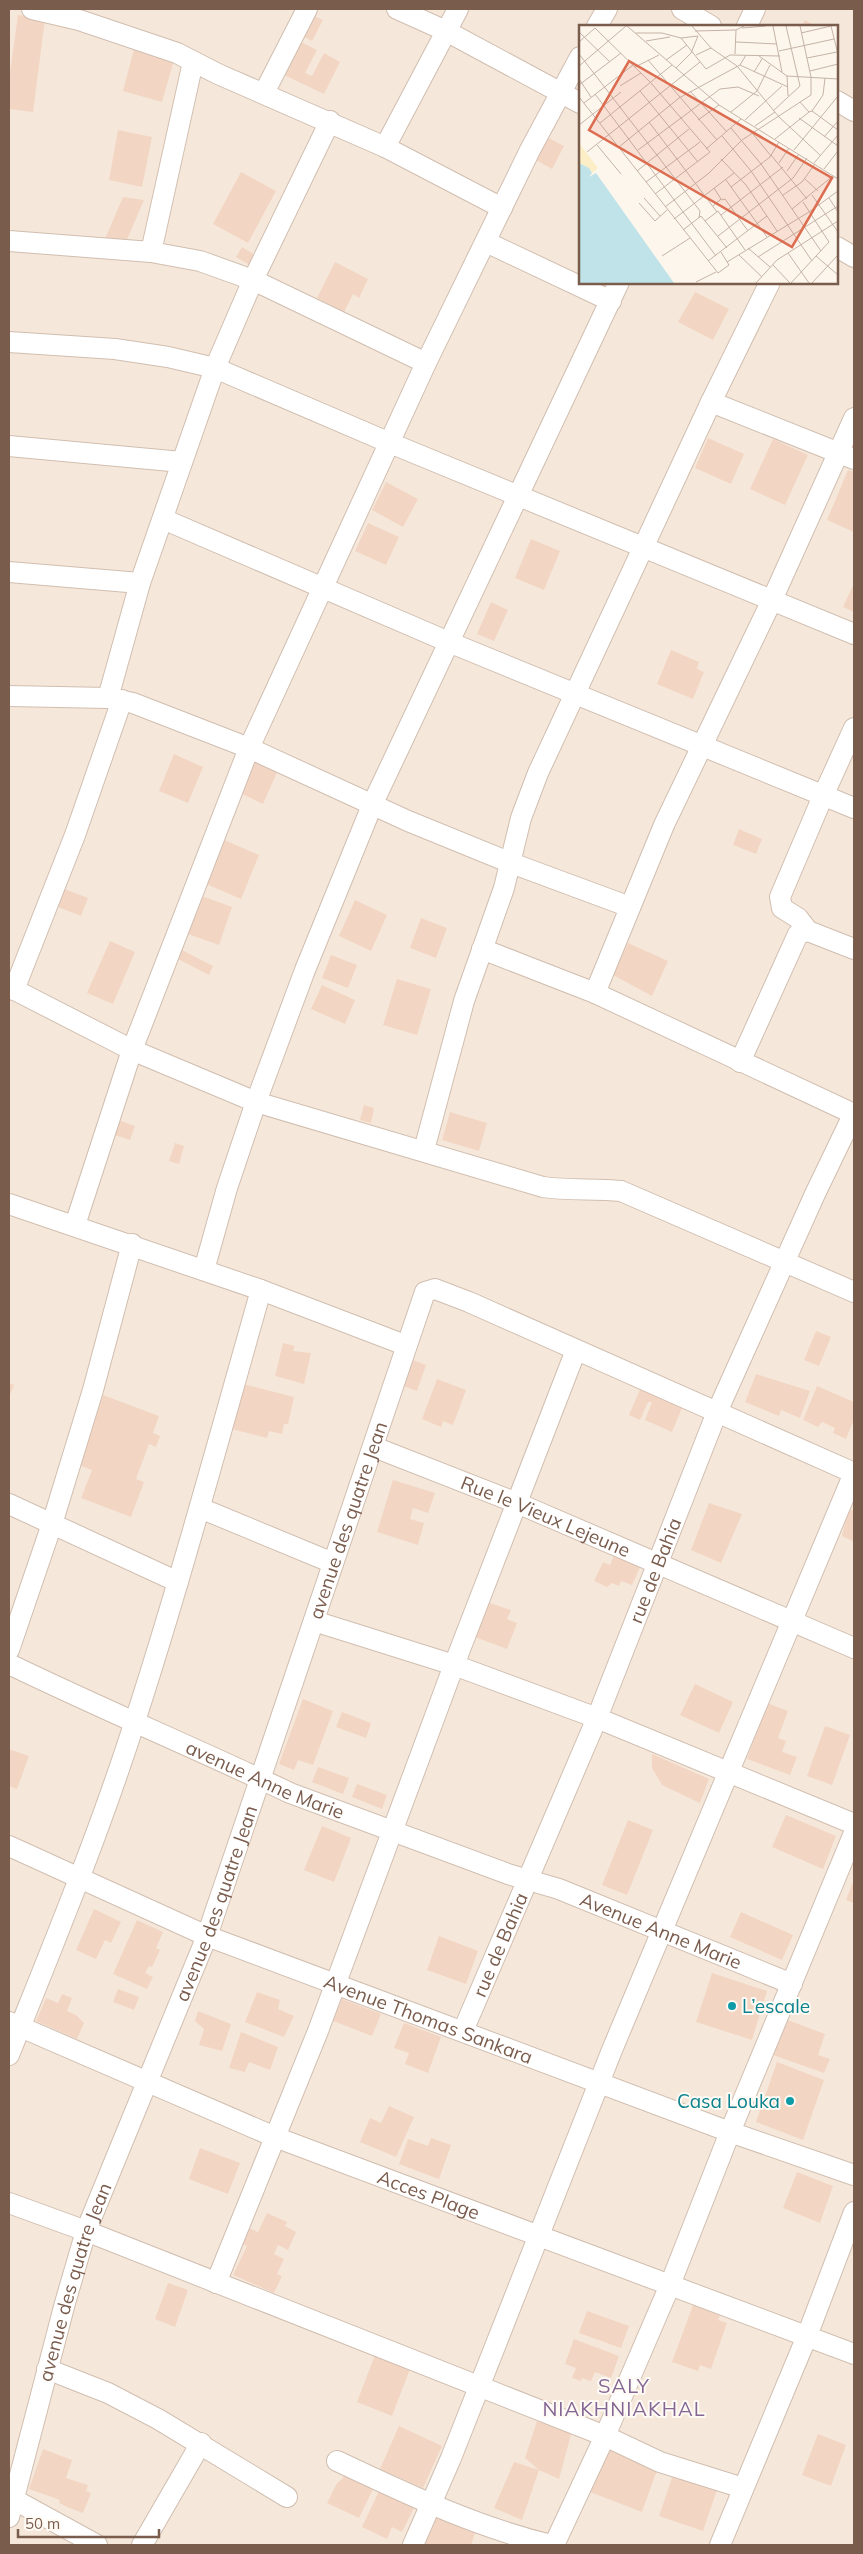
<svg xmlns="http://www.w3.org/2000/svg" width="863" height="2554" font-family="Mulish,sans-serif">
<rect width="100%" height="100%" fill="#fdf6ec"/>
<path fill="#f5e8da" fill-rule="evenodd" d="M9 9H854V2545H9ZM580 26H837V282H580Z"/>
<path fill="#f3d5c3" d="M18 15 45 19 33 112 9 109V80Z
M312 15 323 20 312 41 301 35Z
M805 20 815 26H802Z
M301 42 317 50 305 73 312 76 324 53 340 62 324 94 284 75Z
M134 49 174 60 162 102 123 91Z
M118 130 152 137 142 187 109 180Z
M541 134 564 146 552 169 529 156Z
M241 172 276 191 248 243 213 224Z
M123 197 144 200 126 242 105 239Z
M242 247 255 255 250 265 236 257Z
M335 262 368 279 359 298 353 294 344 312 317 298Z
M695 292 729 309 713 340 678 322Z
M708 438 744 454 731 484 695 468Z
M773 439 808 455 785 505 750 489Z
M848 470 854 472V532L827 520Z
M386 482 418 499 403 527 372 510Z
M368 523 399 537 386 565 355 551Z
M531 539 560 551 544 590 515 578Z
M854 583V612L843 607Z
M491 602 508 610 494 641 477 634Z
M671 650 699 662 697 669 704 672 693 699 657 684Z
M174 754 203 767 188 803 159 791Z
M254 757 279 768 263 804 238 792Z
M739 829 762 839 756 854 733 845Z
M222 839 259 855 241 899 204 883Z
M59 887 88 898 81 916 53 905Z
M202 896 232 907 219 945 188 934Z
M355 900 387 915 371 951 339 936Z
M421 918 447 928 436 958 410 948Z
M110 941 135 952 113 1004 87 993Z
M628 943 668 961 652 996 613 975Z
M178 948 213 966 209 975 174 957Z
M331 955 357 965 348 988 322 978Z
M397 979 431 989 417 1035 383 1025Z
M322 985 355 1000 345 1024 311 1009Z
M364 1105 374 1108 371 1123 360 1120Z
M450 1112 487 1123 479 1151 442 1140Z
M116 1119 135 1126 130 1140 112 1134Z
M175 1143 184 1146 179 1164 169 1161Z
M816 1331 831 1337 819 1366 804 1360Z
M283 1343 295 1346 293 1351 311 1353 304 1384 275 1376Z
M413 1360 426 1365 417 1391 403 1386Z
M756 1374 810 1391 800 1418 781 1410 779 1416 745 1402Z
M437 1379 466 1390 453 1425 443 1421 441 1427 422 1419Z
M9 1383 14 1385 9 1397Z
M243 1384 294 1397 288 1424H284L282 1434 269 1431 267 1438 232 1429Z
M817 1386 854 1402V1419L846 1439 833 1433 835 1428 822 1422 818 1427 803 1420Z
M641 1387 684 1403 672 1432 645 1420 652 1402H648L640 1420 629 1415Z
M103 1395 159 1416 153 1433 160 1436 156 1447 149 1444 136 1479 144 1482 131 1517 81 1498 92 1470 78 1465Z
M393 1480 435 1493 428 1513 413 1508 410 1519 424 1523 418 1545 377 1532Z
M709 1503 742 1514 721 1563 691 1550Z
M848 1509 854 1511V1542L842 1536Z
M615 1553 641 1565 632 1585 621 1581 619 1586 612 1583 607 1587 594 1581 603 1562 610 1565Z
M487 1602 511 1610 507 1619 517 1623 507 1649 475 1637Z
M695 1684 733 1702 719 1733 680 1715Z
M303 1699 333 1711 313 1765 298 1760 294 1770 279 1764Z
M767 1703 788 1711 778 1738 786 1741 782 1752 797 1757 790 1775 747 1759Z
M342 1712 371 1723 366 1738 336 1727Z
M825 1726 850 1735 832 1785 807 1776Z
M9 1749 29 1756 17 1789 9 1786Z
M652 1754 709 1779 700 1803 662 1785 652 1768Z
M318 1767 349 1778 343 1794 312 1782Z
M357 1784 387 1795 382 1809 352 1797Z
M786 1815 836 1836 823 1869 772 1847Z
M628 1820 653 1830 627 1895 602 1885Z
M322 1826 351 1838 334 1882 304 1870Z
M854 1879V1903L846 1900Z
M94 1909 121 1922 111 1943 105 1940 96 1959 76 1950Z
M741 1912 793 1935 782 1960 730 1937Z
M137 1920 163 1932 156 1948 160 1950 152 1967 149 1966 145 1973 153 1977 147 1989 113 1974Z
M439 1936 478 1951 466 1984 427 1970Z
M712 1973 767 1991 752 2040 696 2022Z
M118 1989 139 1997 134 2010 113 2002Z
M257 1992 280 2000 278 2009 294 2016 284 2037 245 2022Z
M62 1994 72 1998 67 2011 76 2015 84 2023 77 2039 36 2021 46 1998 58 2003Z
M342 1999 381 2014 372 2036 333 2021Z
M198 2011 231 2024 222 2051 199 2045 204 2029 195 2021Z
M785 2019 825 2034 818 2055 830 2059 824 2073 773 2055Z
M404 2023 441 2037 428 2073 405 2064 409 2053 394 2048Z
M241 2032 278 2047 270 2070 249 2062 245 2072 229 2068Z
M777 2062 824 2080 803 2140 756 2122Z
M389 2106 414 2117 396 2157 360 2142 370 2118 381 2123Z
M431 2138 451 2145 439 2179 399 2164 408 2139 428 2146Z
M200 2148 240 2163 228 2194 189 2179Z
M797 2172 833 2186 820 2223 783 2208Z
M267 2213 287 2222 285 2226 296 2232 288 2250 278 2245 274 2254 284 2259 277 2274 282 2276 274 2293 233 2275 247 2246 242 2244 249 2228 258 2232Z
M168 2283 188 2290 175 2327 155 2319Z
M693 2305 720 2315 718 2320 727 2323 711 2369 700 2365 698 2371 672 2362Z
M587 2311 629 2326 621 2348 579 2333Z
M574 2339 619 2356 611 2378 595 2372 591 2381 582 2378 581 2381 572 2378 576 2368 565 2364Z
M375 2355 410 2369 392 2416 357 2402Z
M537 2421 572 2431 559 2479 539 2470 525 2458Z
M399 2426 442 2446 423 2488 380 2469Z
M818 2434 846 2445 831 2486 802 2475Z
M608 2442 660 2462 642 2512 590 2492Z
M43 2449 72 2460 66 2478 88 2485 86 2491 91 2493 83 2513 67 2507 59 2503 60 2500 29 2489Z
M514 2462 539 2470 522 2520 494 2508Z
M676 2466 720 2481 703 2531 659 2516Z
M347 2471 375 2485 359 2518 327 2503 337 2483 342 2479Z
M383 2483 418 2500 402 2532 392 2527 387 2539 362 2527Z
M433 2511 477 2527 471 2545H420Z"/>
<g fill="none" stroke-linecap="round" stroke-linejoin="round">
<g stroke="#d1beb0" stroke-width="22">
<g id="street">
<path d="M32 9 79 20 177 53 218 74 385 147 502 208"/>
<path d="M397 9 446 31 580 103"/>
<path d="M682 9 711 26"/>
<path d="M597 26 607 9"/>
<path d="M747 26 755 9"/>
<path d="M264 93 307 9"/>
<path d="M837 101 854 111"/>
<path d="M385 147 458 9"/>
<path d="M9 241 151 252 200 261 253 280 426 363"/>
<path d="M486 242 611 301"/>
<path d="M837 247 854 257"/>
<path d="M151 252 193 62"/>
<path d="M9 342 115 349 168 357 215 368 390 443 854 634"/>
<path d="M711 402 854 459"/>
<path d="M9 446 182 462"/>
<path d="M163 519 451 643 854 808"/>
<path d="M9 572 140 583"/>
<path d="M9 696 108 698 133 703 249 748 408 821 511 863 630 907"/>
<path d="M108 698 140 583 215 368 253 280 330 121"/>
<path d="M808 931 798 918 782 908 780 897 823 796 854 728"/>
<path d="M482 949 595 993 854 1114"/>
<path d="M9 987 132 1050 256 1102 543 1187C569 1191 595 1188 621 1191L854 1292"/>
<path d="M14 990 75 835 122 700"/>
<path d="M595 993 664 825 772 600 854 418"/>
<path d="M740 1062 798 934 808 931 854 949"/>
<path d="M424 1150 464 1001 504 888 521 818 538 773 711 402 770 282"/>
<path d="M9 1204 261 1290 405 1345"/>
<path d="M75 1225 132 1050 249 748 426 363 530 150 580 57"/>
<path d="M204 1270 227 1188 256 1102 305 970 373 803 619 282"/>
<path id="s1" d="M374 1447 517 1503 854 1648"/>
<path d="M9 1504 178 1582"/>
<path d="M200 1508 333 1563"/>
<path d="M314 1621 454 1665 597 1718 854 1824"/>
<path d="M9 1650 52 1524 93 1390 132 1244"/>
<path id="s2" d="M9 1664C102 1709 197 1749 290 1793L508 1874 559 1889 792 1984"/>
<path id="s3" d="M9 1846 207 1936 730 2132 854 2175"/>
<path id="s4" d="M9 2022 275 2137 854 2354"/>
<path id="s5" d="M463 2031 597 1718 717 1412 815 1194 854 1113"/>
<path d="M9 2055C53 1945 99 1834 135 1721 181 1579 220 1434 261 1290"/>
<path d="M9 2203 86 2231 605 2436 660 2462 743 2488"/>
<path d="M216 2283 318 2031 454 1665 576 1350"/>
<path d="M47 2369 108 2393 158 2419 287 2497"/>
<path d="M337 2461C407 2494 476 2527 551 2545"/>
<path d="M13 2499 97 2545"/>
<path id="s6" d="M9 2517 65 2303 86 2231 207 1936 425 1292 435 1289 469 1302 854 1473"/>
<path d="M142 2545 201 2443"/>
<path d="M413 2545 451 2458 612 2050 854 1473"/>
<path d="M554 2545 605 2436 670 2285 730 2132 854 1833"/>
<path d="M720 2545 807 2336 854 2212"/>
</g>
</g>
<use href="#street" stroke="#fff" stroke-width="20"/>
</g>
<g fill="#0f9aa8" stroke="#fffaf3" stroke-width="2">
<circle cx="732" cy="2006" r="5"/>
<circle cx="790" cy="2101" r="5"/>
</g>
<g text-anchor="middle" stroke-width="4" stroke-linejoin="round" paint-order="stroke">
<g font-size="19" fill="#7a5c4d" stroke="#fffaf3">
<text dy="7" stroke="none"><textPath href="#s1" startOffset="185">Rue le Vieux Lejeune</textPath></text>
<text dy="7" stroke="none"><textPath href="#s6" startOffset="1054">avenue des quatre Jean</textPath></text>
<text dy="7" stroke="none"><textPath href="#s5" startOffset="499">rue de Bahia</textPath></text>
<text dy="7" stroke="none"><textPath href="#s2" startOffset="281">avenue Anne Marie</textPath></text>
<text dy="7" stroke="none"><textPath href="#s6" startOffset="649">avenue des quatre Jean</textPath></text>
<text dy="7" stroke="none"><textPath href="#s2" startOffset="705">Avenue Anne Marie</textPath></text>
<text dy="7" stroke="none"><textPath href="#s5" startOffset="94">rue de Bahia</textPath></text>
<text dy="7" stroke="none"><textPath href="#s3" startOffset="454">Avenue Thomas Sankara</textPath></text>
<text dy="7" stroke="none"><textPath href="#s4" startOffset="454">Acces Plage</textPath></text>
<text dy="7" stroke="none"><textPath href="#s6" startOffset="244">avenue des quatre Jean</textPath></text>
</g>
<g font-size="19" fill="#0d838f" stroke="#fffaf3" text-anchor="start">
<text x="742" y="2013">L’escale</text>
<text x="780" y="2108" text-anchor="end">Casa Louka</text>
</g>
<g font-size="20" letter-spacing="1" fill="#846695" stroke="#fffaf3">
<text x="624" y="2393">SALY<tspan x="624" dy="23">NIAKHNIAKHAL</tspan></text>
</g>
</g>
<g transform="translate(579 25)">
<rect width="259" height="259" fill="#fdf6ec"/>
<path d="M0 118 19 143 13 148 0 138Z" fill="#fcefc7"/>
<path d="M0 138 10 143 13 148 10 152 17 148 95 258H0Z" fill="#bfe3e8"/>
<path fill="none" stroke="#c5b3a7" stroke-width="1" d="M48 1 140 80 259 154M113 1 132 23 158 41 200 92 241 130M194 1 203 47M252 1 259 29M163 3 187 1M116 6 157 5 165 1M0 7 31 37M57 8H83L102 13 119 11 112 28 97 43M222 8 252 1M102 13 127 44 151 30 201 31M67 16 91 12M0 17 16 3 72 58 131 127 76 169M157 17 198 19M200 26 255 14M0 29 121 186 120 193M156 29 157 5M117 30 132 23M180 31 208 51 259 54M228 33 258 27M69 35 138 115M87 35 108 20M161 40 209 62M0 41 47 1M56 42 80 30M231 46 259 39M175 47 183 34M208 51 209 71M0 54 12 72M0 60 42 28M41 61 62 48M61 66 119 137M111 66 148 107M16 69 137 231M0 72 139 248 150 240 142 227M221 77 230 87 233 86 259 105M5 78 54 40M194 86 221 61 207 1M233 86 244 70 246 53M152 87 178 66 191 40M220 93 259 121M119 95 140 80M166 95 203 61M70 97 138 187M21 98 93 40M0 100 42 67M176 101 196 87M152 103 182 139 242 226M174 109 192 131M143 111 172 146 233 236M245 112 259 96M196 114 230 87M18 120 42 149M40 122 100 73 161 40 167 30M127 124 162 94M59 125 141 64 159 62 180 71M215 125 259 71M8 127 121 37M192 130 228 174M142 134 167 160 198 206M200 138 210 123M235 138 259 110M245 144 259 126M58 146 110 104M208 146 220 129M226 154 239 166M147 155 188 212M67 157 121 117M152 162 191 132 200 117M204 170 223 157 236 139M233 170 259 207M65 173 81 191M250 173 259 187M142 175 146 174 169 206M60 178 76 196 88 185M134 181 142 174 135 163M86 182 130 148 163 115 232 70V52L221 1M213 184 254 151M142 190 204 142M95 194 155 148M126 196 139 186 166 225M104 205 122 191 148 223M139 211 214 153 228 133M169 223 191 242M209 228 230 258M160 230 183 252M83 231 111 213M237 231 259 250M179 232 259 181M129 236 188 191M148 237 230 187 259 166M194 240 211 258M117 257 137 247M177 258 198 235 259 196M212 258 250 217 224 177M233 258 259 230"/>
<path fill="#dc6d51" fill-opacity="0.15" stroke="#dc6d51" stroke-width="2.5" d="M50 36 253 153 213 222 10 105Z"/>
<rect width="259" height="259" fill="none" stroke="#7a5c4d" stroke-width="2.5"/>
</g>
<rect width="863" height="2554" fill="none" stroke="#7a5c4d" stroke-width="20"/>
<path d="M18 2529v8h141v-8" fill="none" stroke="#7a5c4d" stroke-width="2.5"/>
<text x="25" y="2529" font-size="15" fill="#7a5c4d" stroke="#fffaf3" stroke-width="4" paint-order="stroke">50 m</text>
</svg>
